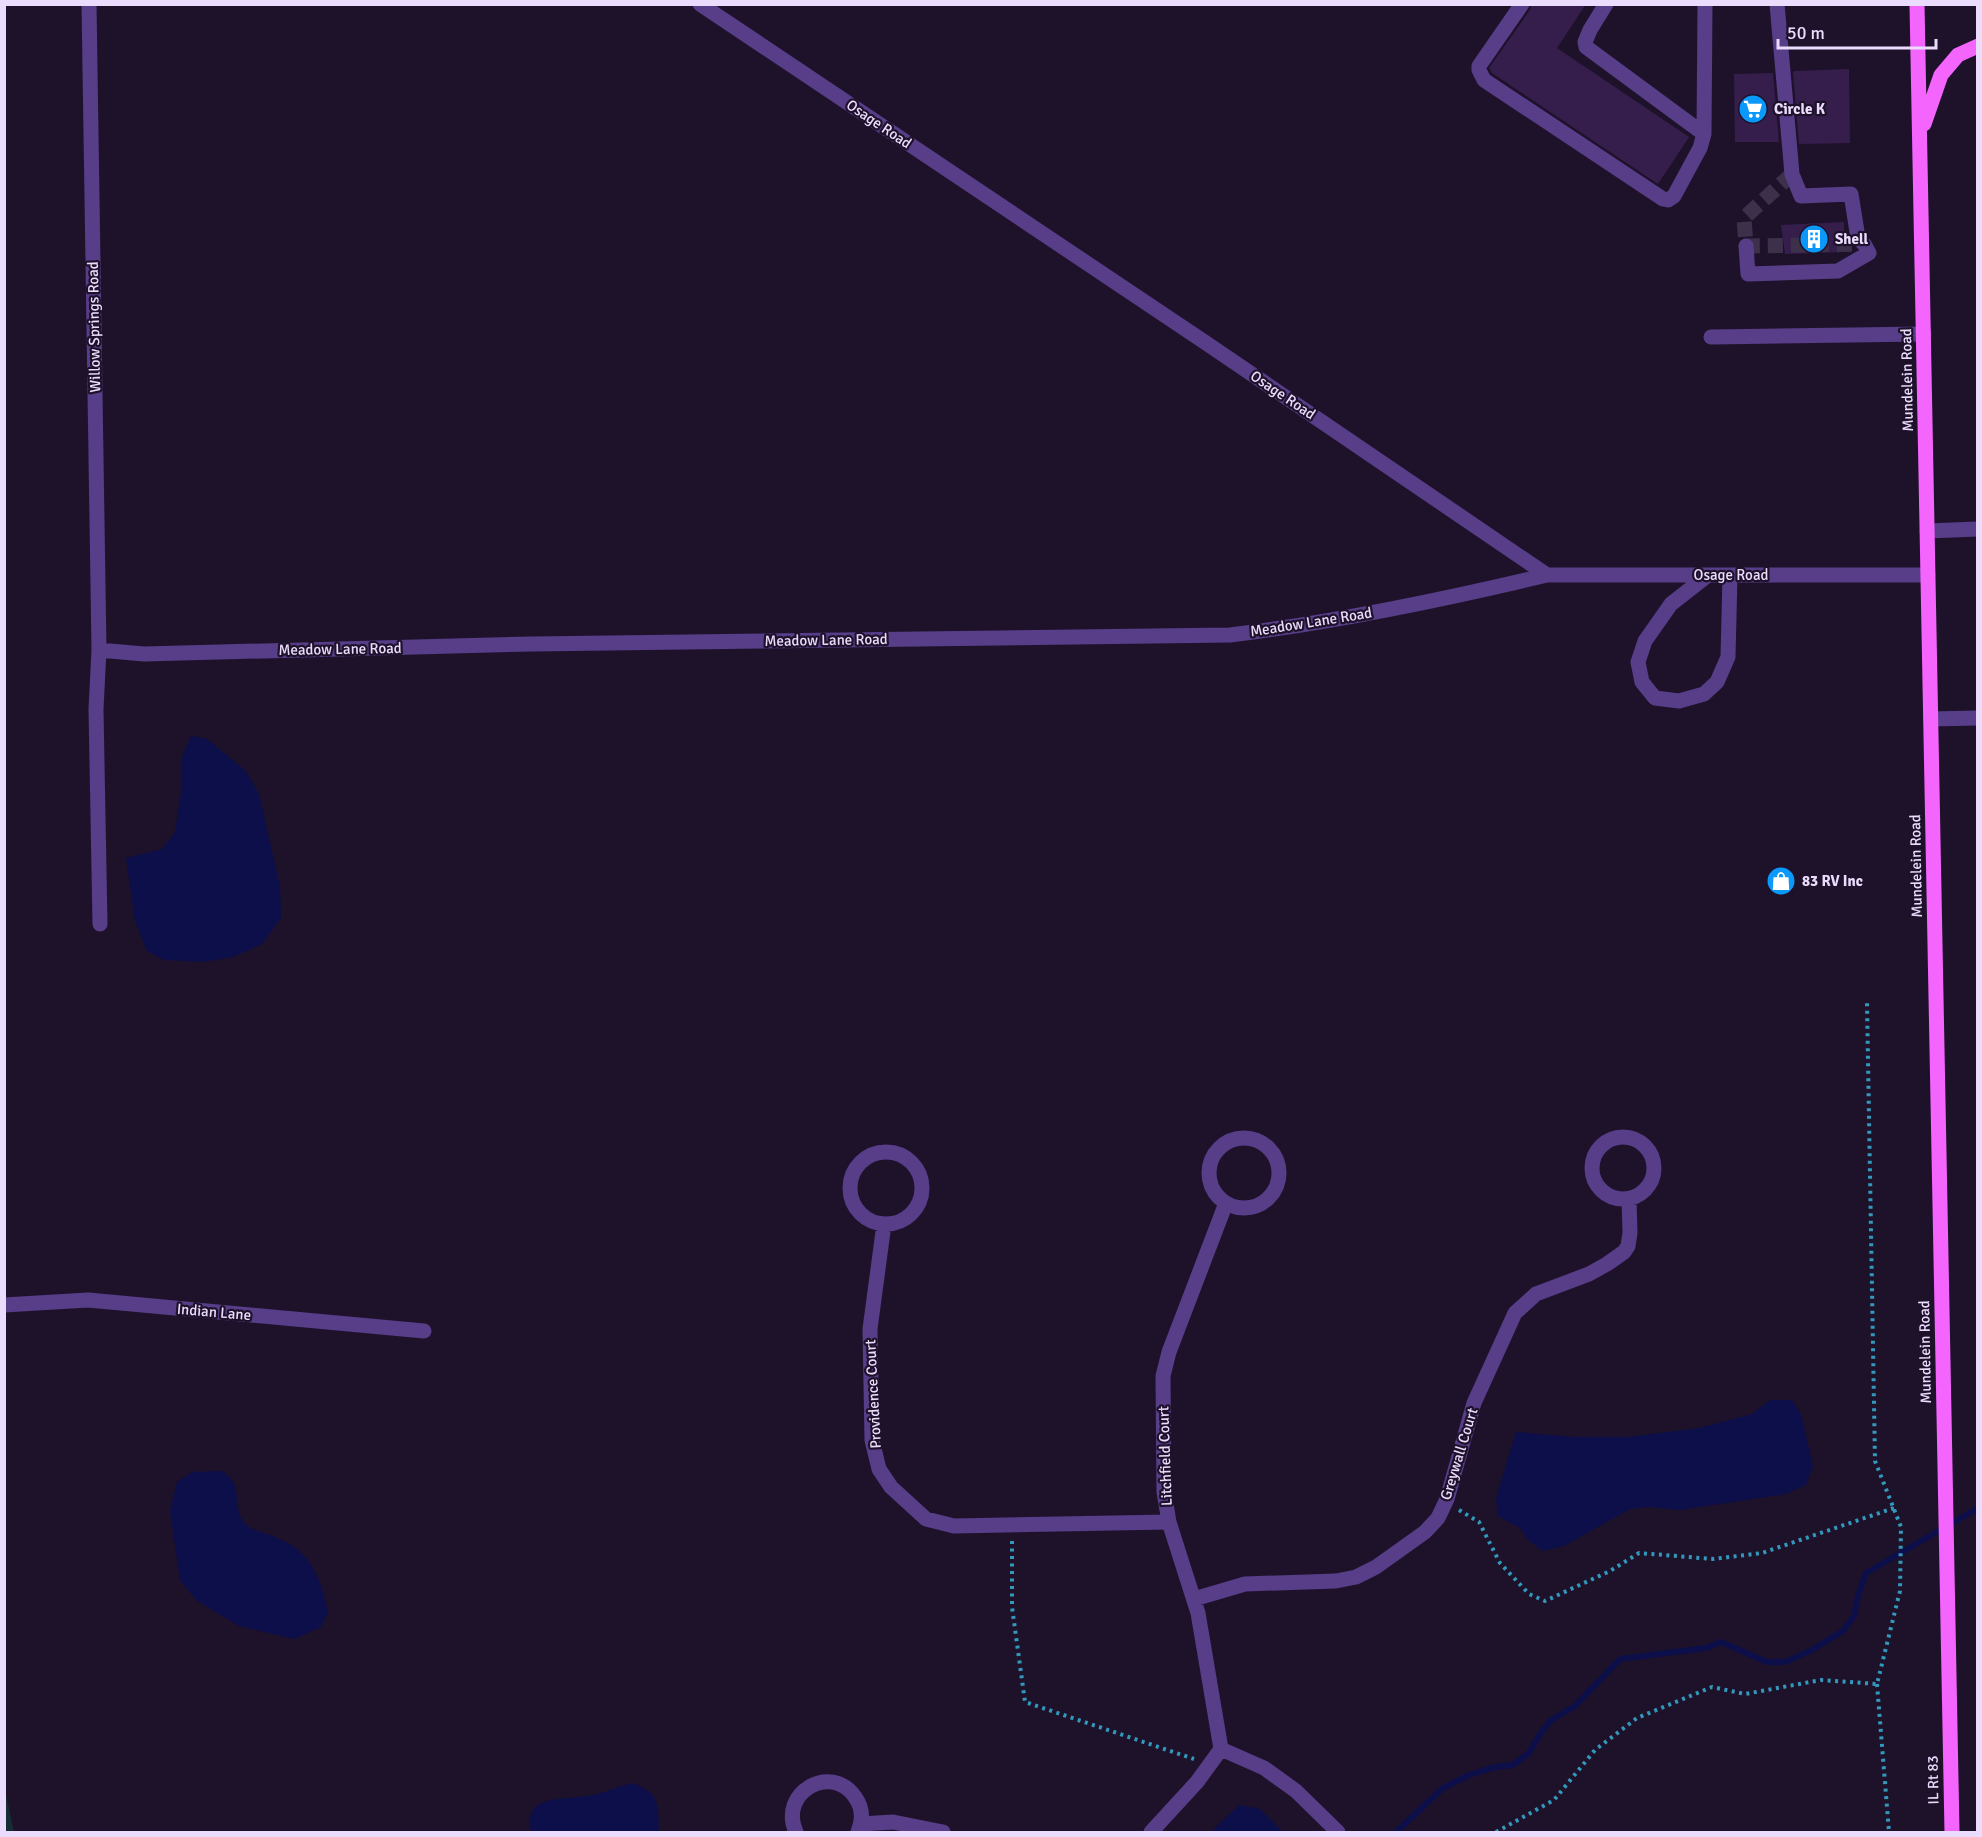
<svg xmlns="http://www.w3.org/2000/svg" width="1982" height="1837" font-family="Signika,sans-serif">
<rect width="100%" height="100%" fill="#1e122b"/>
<path fill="#152c35" d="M4 1794 6 1795 14 1832H5Z"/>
<path fill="#0c0f4a" d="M191 736 207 739 246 771 259 794 280 886 281 918 262 944 233 957 203 962 164 960 147 951 135 921 126 858 162 849 175 832 182 786V757Z
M1770 1400H1792L1801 1414 1813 1466 1806 1485 1786 1494 1679 1510 1649 1507 1630 1509 1564 1546 1543 1551 1529 1541 1520 1528 1498 1516 1496 1498 1516 1432 1575 1437H1628L1699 1428 1752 1414Z
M223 1471C227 1475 233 1480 235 1485 238 1496 236 1512 243 1521 252 1532 263 1532 275 1537 312 1551 321 1579 328 1613L321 1627 294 1639 239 1626 196 1600 180 1580 170 1511 177 1482 192 1472Z
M632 1783C661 1793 658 1806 659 1832H531C522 1794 562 1800 587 1796 602 1794 617 1787 632 1783Z
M1239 1805 1260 1809 1281 1830 1280 1832H1211Z"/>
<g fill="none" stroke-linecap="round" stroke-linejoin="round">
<path stroke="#0c0f4a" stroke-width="6" d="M1396 1832 1443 1788 1469 1775 1495 1767 1513 1765 1529 1753 1540 1734 1550 1721 1575 1706 1620 1659 1706 1648 1721 1642 1767 1662H1785L1810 1651 1843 1631 1854 1616 1858 1596 1866 1573 1978 1508"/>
</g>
<path fill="#361e4c" d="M1532 4H1586L1557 48 1689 137 1658 184 1492 73 1489 68 1530 10Z
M1849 69 1850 143 1799 144 1793 72 1795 71Z
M1773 73 1779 142H1735L1734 74Z
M1844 222V252L1785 254 1781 225Z"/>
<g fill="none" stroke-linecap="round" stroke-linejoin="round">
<path stroke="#3d304b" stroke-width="15" stroke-dasharray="15 8" stroke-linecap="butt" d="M1792 174 1744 218 1746 246 1864 244"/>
<path stroke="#3399bc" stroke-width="4" stroke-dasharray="3 4.5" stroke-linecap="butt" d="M1459 1510 1479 1522 1500 1563 1529 1594 1545 1601 1610 1571 1639 1553 1713 1559 1762 1553 1894 1508
M1012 1541V1607L1025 1702 1194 1759
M1877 1684 1889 1832
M1496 1832 1554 1800 1595 1750 1637 1718 1712 1687 1745 1694 1821 1680 1877 1684 1900 1591 1901 1527 1875 1461 1867 1003"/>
<path stroke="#583d89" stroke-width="15" d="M89 4 99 650 96 709 100 924
M700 4 1209 345 1547 575H1928
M1522 4 1479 66V70L1484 80 1663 199 1668 200 1674 196 1700 148 1704 134 1705 4
M1606 4 1590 30 1585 42 1586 47 1704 134
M1746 246 1748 274 1838 271 1869 253 1864 244 1858 238 1851 194 1801 196 1792 174 1777 4
M1711 337 1924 334
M1927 531 1978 529
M1708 575 1671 604 1645 641 1638 662 1642 682 1655 698 1679 701 1704 694 1717 682 1728 657 1730 575
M99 650 144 654 532 644 1230 635C1337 622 1442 600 1547 575
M1931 719 1978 718
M1592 1168a31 31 0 1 1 62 0a31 31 0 1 1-62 0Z
M1209 1173a35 35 0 1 1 70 0a35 35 0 1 1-70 0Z
M850 1188a36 36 0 1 1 72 0a36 36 0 1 1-72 0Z
M884 1224 870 1329 872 1440 879 1469 891 1487 926 1519 954 1526 1169 1522
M4 1305 88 1300 424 1331
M1194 1599 1245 1584 1336 1581 1356 1577 1376 1567 1425 1532 1438 1518 1447 1499 1474 1403 1515 1313 1536 1294 1589 1274 1607 1264 1624 1252 1628 1246 1630 1233 1629 1199
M1221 1749 1198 1613 1169 1522 1164 1492 1163 1376 1169 1352 1226 1203
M1221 1749 1264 1768 1296 1791 1338 1832
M861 1824 893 1822 943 1832
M796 1832C778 1793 831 1762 855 1797 863 1808 863 1820 858 1832
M1151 1832 1197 1782 1221 1749"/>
<path stroke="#f465fd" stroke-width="15" d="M1917 4 1952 1832
M1924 124 1941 75 1958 55 1978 46"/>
</g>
<defs>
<g id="supermarket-disc" transform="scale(1.5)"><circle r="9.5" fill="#0b98fb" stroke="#1e122b"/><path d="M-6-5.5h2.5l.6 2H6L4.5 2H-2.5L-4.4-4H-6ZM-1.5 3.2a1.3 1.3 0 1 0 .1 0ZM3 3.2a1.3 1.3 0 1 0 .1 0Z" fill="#fff"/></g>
<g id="building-disc" transform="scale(1.5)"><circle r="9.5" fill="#0b98fb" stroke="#1e122b"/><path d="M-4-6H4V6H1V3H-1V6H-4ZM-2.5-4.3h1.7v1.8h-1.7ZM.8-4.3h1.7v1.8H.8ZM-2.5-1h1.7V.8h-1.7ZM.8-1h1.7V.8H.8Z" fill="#fff"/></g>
<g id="shop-disc" transform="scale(1.5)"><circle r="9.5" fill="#0b98fb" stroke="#1e122b"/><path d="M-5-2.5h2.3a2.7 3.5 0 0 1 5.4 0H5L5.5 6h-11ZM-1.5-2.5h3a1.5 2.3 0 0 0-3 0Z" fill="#fff"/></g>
</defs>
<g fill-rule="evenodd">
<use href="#supermarket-disc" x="1753" y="109"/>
<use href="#building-disc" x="1814" y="239"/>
<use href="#shop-disc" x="1781" y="881"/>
</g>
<g text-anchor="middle" stroke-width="4.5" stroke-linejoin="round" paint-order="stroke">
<g font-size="15" font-weight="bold" fill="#ebdcfe" stroke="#1e122b" text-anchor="start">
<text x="1774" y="114">Circle K</text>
<text x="1835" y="244">Shell</text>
<text x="1802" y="886">83 RV Inc</text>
</g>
<g font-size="15" fill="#ebdcfe" stroke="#1e122b">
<text transform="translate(879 124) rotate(34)" y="5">Osage Road</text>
<text transform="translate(94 327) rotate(-91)" y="5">Willow Springs Road</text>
<text transform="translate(1907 380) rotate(-91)" y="5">Mundelein Road</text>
<text transform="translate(1283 395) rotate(34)" y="5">Osage Road</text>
<text x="1731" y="580">Osage Road</text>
<text transform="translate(1311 622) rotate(-9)" y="5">Meadow Lane Road</text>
<text transform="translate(826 640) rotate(-1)" y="5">Meadow Lane Road</text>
<text transform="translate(340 649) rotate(-1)" y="5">Meadow Lane Road</text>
<text transform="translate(1916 866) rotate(-91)" y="5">Mundelein Road</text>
<text transform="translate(214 1312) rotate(5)" y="5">Indian Lane</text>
<text transform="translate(1925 1352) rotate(-91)" y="5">Mundelein Road</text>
<text transform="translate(873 1394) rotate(-93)" y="5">Providence Court</text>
<text transform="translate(1459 1454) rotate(-73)" y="5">Greywall Court</text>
<text transform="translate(1165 1456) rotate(-92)" y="5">Litchfield Court</text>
<text transform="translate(1933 1780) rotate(-91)" y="5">IL Rt 83</text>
</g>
</g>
<rect width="1982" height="1837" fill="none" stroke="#ebdcfe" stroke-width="12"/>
<path d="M1778 39v9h158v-9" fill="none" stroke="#ebdcfe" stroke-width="3"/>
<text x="1787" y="39" font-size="18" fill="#ebdcfe" stroke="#1e122b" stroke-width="4.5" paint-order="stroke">50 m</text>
</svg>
